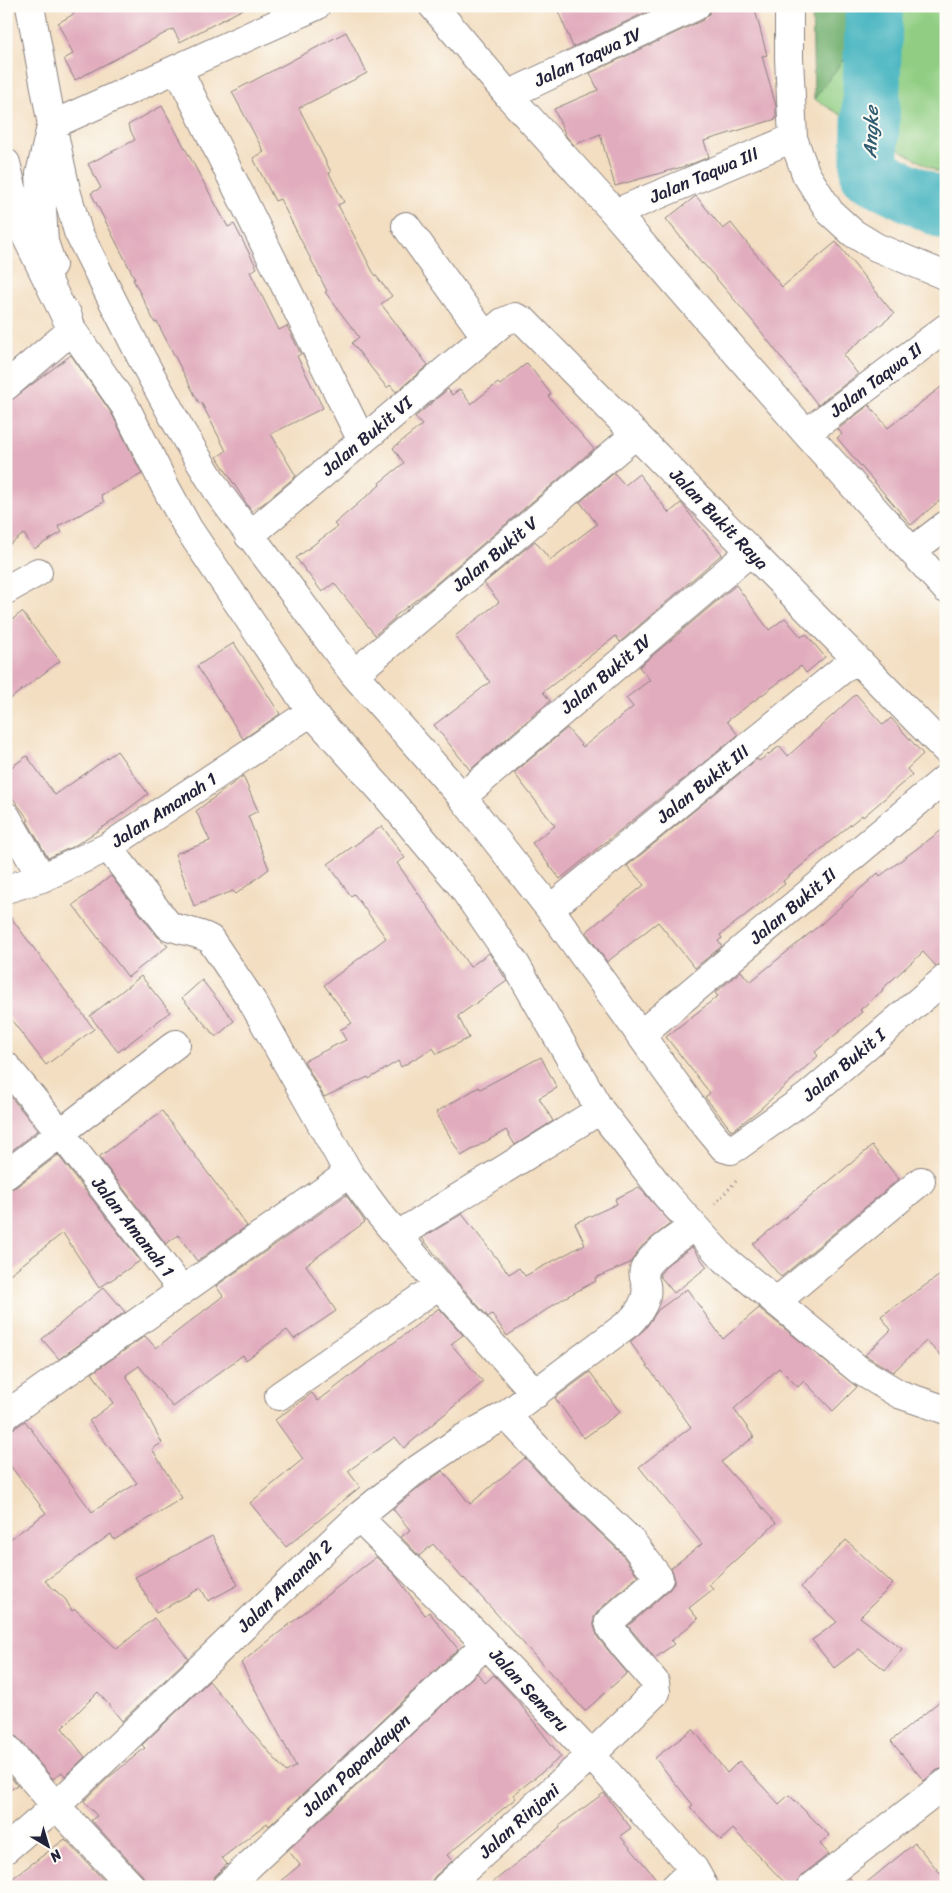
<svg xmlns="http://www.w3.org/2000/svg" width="952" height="1893" font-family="Sriracha,sans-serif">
<rect width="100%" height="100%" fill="#fdfcf7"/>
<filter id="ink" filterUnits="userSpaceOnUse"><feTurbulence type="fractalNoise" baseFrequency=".02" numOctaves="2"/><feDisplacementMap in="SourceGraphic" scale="10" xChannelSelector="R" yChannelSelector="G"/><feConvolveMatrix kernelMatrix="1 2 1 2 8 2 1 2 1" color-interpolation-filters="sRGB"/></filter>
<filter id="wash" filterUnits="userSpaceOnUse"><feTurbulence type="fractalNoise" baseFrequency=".0096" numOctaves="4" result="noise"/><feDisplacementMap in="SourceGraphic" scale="20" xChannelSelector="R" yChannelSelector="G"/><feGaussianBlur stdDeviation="1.12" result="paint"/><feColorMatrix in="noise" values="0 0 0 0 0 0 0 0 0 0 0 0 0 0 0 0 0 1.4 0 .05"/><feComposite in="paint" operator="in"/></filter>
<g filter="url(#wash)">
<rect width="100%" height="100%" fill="#f3dec1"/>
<path fill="#91ce83" stroke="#5a785f" d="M883 6H946V177L814 99Z"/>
<path fill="#74b171" stroke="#4b6a56" d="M812 6H883L814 99Z"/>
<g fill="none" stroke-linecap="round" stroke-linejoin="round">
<path stroke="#45b4bf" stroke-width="58" d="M874 6 869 173 946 211"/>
</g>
<g id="blocks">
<path fill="#e1acbd" d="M70 6H249L180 42 173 29 75 80 64 59 73 54 58 23 74 14Z
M556 6H659L573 47Z
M711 6H754L767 55 762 56 776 106V119L704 141 709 157 689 165 615 186 600 134 574 145 566 136 554 109 598 90 590 73 703 20 709 14Z
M346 32 367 73 299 108 331 172 329 173 344 202 338 205 373 272 392 296 381 304 428 365 396 392 390 385 387 388 352 343 359 337 325 292 327 291 280 199 275 201 253 158 264 152 232 92Z
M162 106 228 227 234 224 257 268 250 272 279 330 287 326 301 354 297 356 323 408 271 434 296 476 263 504 251 511 217 457 226 451 201 402 199 403 157 322 155 323 133 279H135L91 193 101 188 88 164 135 140 128 125Z
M696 196 723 229 731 223 782 287 836 242 894 314 843 355 858 374 818 405 755 324 703 263 702 264 666 219Z
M71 355 112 414 142 474 101 495 104 502 58 526 62 532 34 549 24 534 6 547V404Z
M527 363 551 394 548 396 594 449 431 588 394 617 395 618 375 635 334 583 322 592 296 558 337 527 334 524 380 485 379 483 404 463 393 448 422 425 415 417 448 389 452 395 460 389 471 404 498 383 500 385Z
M946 383V495L911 525 837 438 842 434 838 429 869 405 888 428Z
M614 473 625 485 639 474 669 513 681 503 722 554 620 642 616 636 543 692 550 701 470 770 434 725 490 682 455 636 499 602 484 583 535 541 550 560 597 524 580 502Z
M736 585 769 630 785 618 801 637 806 634 825 657 806 673 801 666 727 721 738 735 560 879 532 843 555 826 514 773 567 728 583 747 633 707 626 698 650 680 639 667Z
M22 612 60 661 6 702V624Z
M234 643 280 714 243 739 197 666Z
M856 694 883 725 891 718 923 754 907 769 912 775 863 817 862 815 783 881 785 884 720 935 722 938 718 941 722 946 695 968 658 922 607 962 586 932 644 885 627 866 757 759 759 761 780 746 788 756Z
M117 751 148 794 111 822 74 846 48 858 27 821 29 820 6 789V771L27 756 55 795Z
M243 776 258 811 248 816 269 869 236 894 233 891 194 906 175 854 210 841 196 811Z
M382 826 405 858 397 863 470 967 489 953 507 981 458 1016 469 1038 437 1054 433 1048 401 1067 398 1061 369 1079 368 1077 324 1097 304 1061 346 1040 340 1030 352 1023 324 985 386 938 354 894 351 896 328 864Z
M946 827V963L936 966 923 952 882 989 883 990 860 1010 862 1012 815 1052 818 1056 759 1110 732 1131 705 1097 710 1093 666 1037 718 996 715 993 741 971 750 982 821 924 878 873 880 876Z
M111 876 157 936 168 946 128 977 73 905Z
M6 911 94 1029 46 1065 6 1013Z
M141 976 170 1012 118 1052 90 1016Z
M202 980 234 1021 216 1037 182 998Z
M541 1057 557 1088 539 1098 553 1121 515 1145 506 1130 461 1156 436 1112 479 1087 480 1089Z
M6 1091 38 1130 6 1155Z
M162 1111 247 1226 197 1261 178 1235 166 1244 99 1157Z
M872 1146 899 1179 781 1277 753 1244Z
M58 1155 140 1261 99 1288 63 1233 6 1277V1190L16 1187Z
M639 1187 671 1223 642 1246 630 1263 595 1278 596 1281 564 1298 507 1336 492 1314 488 1317 453 1277 422 1238 462 1214 509 1274 519 1268 525 1276 585 1244 575 1223 617 1204 615 1199Z
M346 1195 365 1222 306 1265 336 1311 294 1339 287 1330 246 1360 243 1355 173 1407 139 1366 126 1375 162 1443 152 1449 182 1498 114 1540 111 1534 45 1581 66 1600 72 1611 75 1609 117 1649 154 1618 188 1658 122 1721 98 1692 62 1728 85 1757 65 1776 62 1772 53 1779 18 1738 12 1733H6V1542L46 1513 6 1460V1430L15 1428 25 1421 92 1512 137 1483 89 1421 113 1403 92 1373 145 1336 156 1348 223 1296 216 1286Z
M692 1247 707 1267 674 1293 659 1275 669 1263Z
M946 1271V1360L926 1341 893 1372 865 1355 891 1330 881 1316Z
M104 1287 125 1312 59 1359 42 1339Z
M687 1289 723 1339 759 1308 857 1387 833 1411 804 1381 798 1387 779 1368 734 1409 754 1437 721 1462 776 1523 709 1584 713 1589 689 1608 698 1619 671 1641 674 1644 655 1658 628 1626 670 1589 674 1583V1576L671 1568 702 1544 639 1467 691 1427 630 1342 645 1329 658 1310Z
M439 1308 463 1335 451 1344 483 1382 404 1448 395 1437 348 1471 360 1487 286 1547 250 1503 303 1459 275 1420 312 1393 318 1401Z
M590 1372 620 1412 584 1438 555 1398Z
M525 1458 551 1486 620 1552 638 1576 599 1610 594 1617V1626L598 1638 627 1673 585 1711 464 1578 463 1579 433 1544 419 1556 401 1537 410 1530 393 1509 421 1486 443 1471 470 1504Z
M212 1536 238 1585 208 1601 201 1588 156 1613 135 1577Z
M846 1540 893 1584 860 1617 902 1649 885 1670 859 1649 834 1668 812 1640 837 1622 801 1587Z
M376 1557 395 1575 425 1615 429 1612 458 1649 269 1826 267 1823 222 1858 227 1864 215 1876 211 1882V1887H147L143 1876 91 1820 97 1816 84 1801 108 1778 145 1748 142 1745 209 1681 286 1772 296 1766 241 1663 286 1627Z
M477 1673 485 1683 494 1675 517 1700 561 1757 513 1795 516 1798 447 1855 452 1861 435 1876 431 1882V1887H273L300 1865 288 1850Z
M946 1696V1768L937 1770 924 1781 891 1741Z
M693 1729 727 1773 739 1761 779 1804 789 1795 829 1835 820 1844 829 1854 802 1875 798 1881 797 1887H789L733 1829 721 1840 690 1807 693 1805 655 1758Z
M6 1772 17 1785 6 1794Z
M604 1793 631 1828 620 1836 660 1883V1887H487L560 1828 559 1826Z
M65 1839 110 1887H6V1883Z
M915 1843 946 1880V1887H861Z
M850 1878 858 1887H838Z"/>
</g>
</g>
<g filter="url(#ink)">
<use href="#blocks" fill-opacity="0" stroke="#8a807e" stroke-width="1"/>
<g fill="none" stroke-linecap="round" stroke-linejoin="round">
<g stroke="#8a807e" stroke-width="30">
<path id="minor" d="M30 6 52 125 66 190 78 232 141 357 180 429 220 495 354 674 462 797 550 909 703 1122 724 1148 731 1150 738 1146 808 1096 946 978
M433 6 508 95 615 213 806 433 946 589
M789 6V58L793 138 806 174 830 212 853 233 876 247 946 276
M178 69 362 441
M508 95 696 6
M52 125 316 6
M50 131 40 174 44 242 52 265
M6 163 22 228 72 330 125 406 166 488 188 528 311 712 383 792 461 885 516 965 600 1110 665 1194 723 1258 859 1370 899 1394 946 1410
M615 213 793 138
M406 226 486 337
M6 386 72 330 67 314
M806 433 946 328
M249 536 503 322 515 317 524 321 946 750
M912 551 946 525
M6 590 38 572
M354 674 636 434
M462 797 751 551
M6 816 42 878
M108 847 169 926C183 931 197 932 210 939L252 1001 349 1173 377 1211 439 1285 536 1394
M6 889 42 878 108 847 311 712
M550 909 855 659
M640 1035 946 778
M6 1066 60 1132 182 1290
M6 1175 176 1044
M398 1235 600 1110
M776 1302 921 1181
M279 1396 439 1285
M6 1415 349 1173
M358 1517 486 1644 591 1755 694 1869 704 1887
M6 1748 56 1806 132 1887
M6 1849 56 1806 358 1517 412 1473 462 1439 506 1415 629 1323C639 1313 649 1300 646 1285 645 1280 642 1275 644 1270 650 1254 681 1236 694 1226
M226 1887 486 1644
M446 1887 591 1755 656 1692 655 1682 625 1647 611 1629 609 1622 659 1578 632 1542 562 1475 506 1415
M675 1887 694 1869
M812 1887 946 1783"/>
</g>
<path stroke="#8a807e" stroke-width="3" stroke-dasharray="1 4" stroke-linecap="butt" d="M715 1204 738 1179"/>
<use href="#minor" stroke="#fff" stroke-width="28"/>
</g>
</g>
<g text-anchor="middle" stroke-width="4" stroke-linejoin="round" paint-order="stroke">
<g font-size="18" fill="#22223b" stroke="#fdfcf7">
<text transform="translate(588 57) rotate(-25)" y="6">Jalan Taqwa IV</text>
<text transform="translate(704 175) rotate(-23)" y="6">Jalan Taqwa III</text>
<text transform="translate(876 380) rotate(-37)" y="6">Jalan Taqwa II</text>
<text transform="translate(367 436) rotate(-40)" y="6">Jalan Bukit VI</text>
<text transform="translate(719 519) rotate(46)" y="6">Jalan Bukit Raya</text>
<text transform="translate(495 554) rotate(-40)" y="6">Jalan Bukit V</text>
<text transform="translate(606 674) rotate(-40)" y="6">Jalan Bukit IV</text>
<text transform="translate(703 784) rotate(-39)" y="6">Jalan Bukit III</text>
<text transform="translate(164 810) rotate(-33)" y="6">Jalan Amanah 1</text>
<text transform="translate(793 906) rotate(-40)" y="6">Jalan Bukit II</text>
<text transform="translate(844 1065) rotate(-40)" y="6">Jalan Bukit I</text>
<text transform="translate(133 1227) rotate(52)" y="6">Jalan Amanah 1</text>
<text transform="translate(285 1586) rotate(-44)" y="6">Jalan Amanah 2</text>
<text transform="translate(529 1690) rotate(47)" y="6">Jalan Semeru</text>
<text transform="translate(356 1765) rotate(-43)" y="6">Jalan Papandayan</text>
<text transform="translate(519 1821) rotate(-42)" y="6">Jalan Rinjani</text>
</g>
<g font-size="19" font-style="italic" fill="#305c70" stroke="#fdfcf7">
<text transform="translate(870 132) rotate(-88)" y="7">Angke</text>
</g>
</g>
<rect width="952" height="1893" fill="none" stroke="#fdfcf7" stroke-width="25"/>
<g transform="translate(48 1846) rotate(142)" stroke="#fdfcf7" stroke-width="4" paint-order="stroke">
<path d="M0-4L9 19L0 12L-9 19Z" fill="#22223b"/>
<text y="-8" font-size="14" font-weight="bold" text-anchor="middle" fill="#22223b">N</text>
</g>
</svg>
